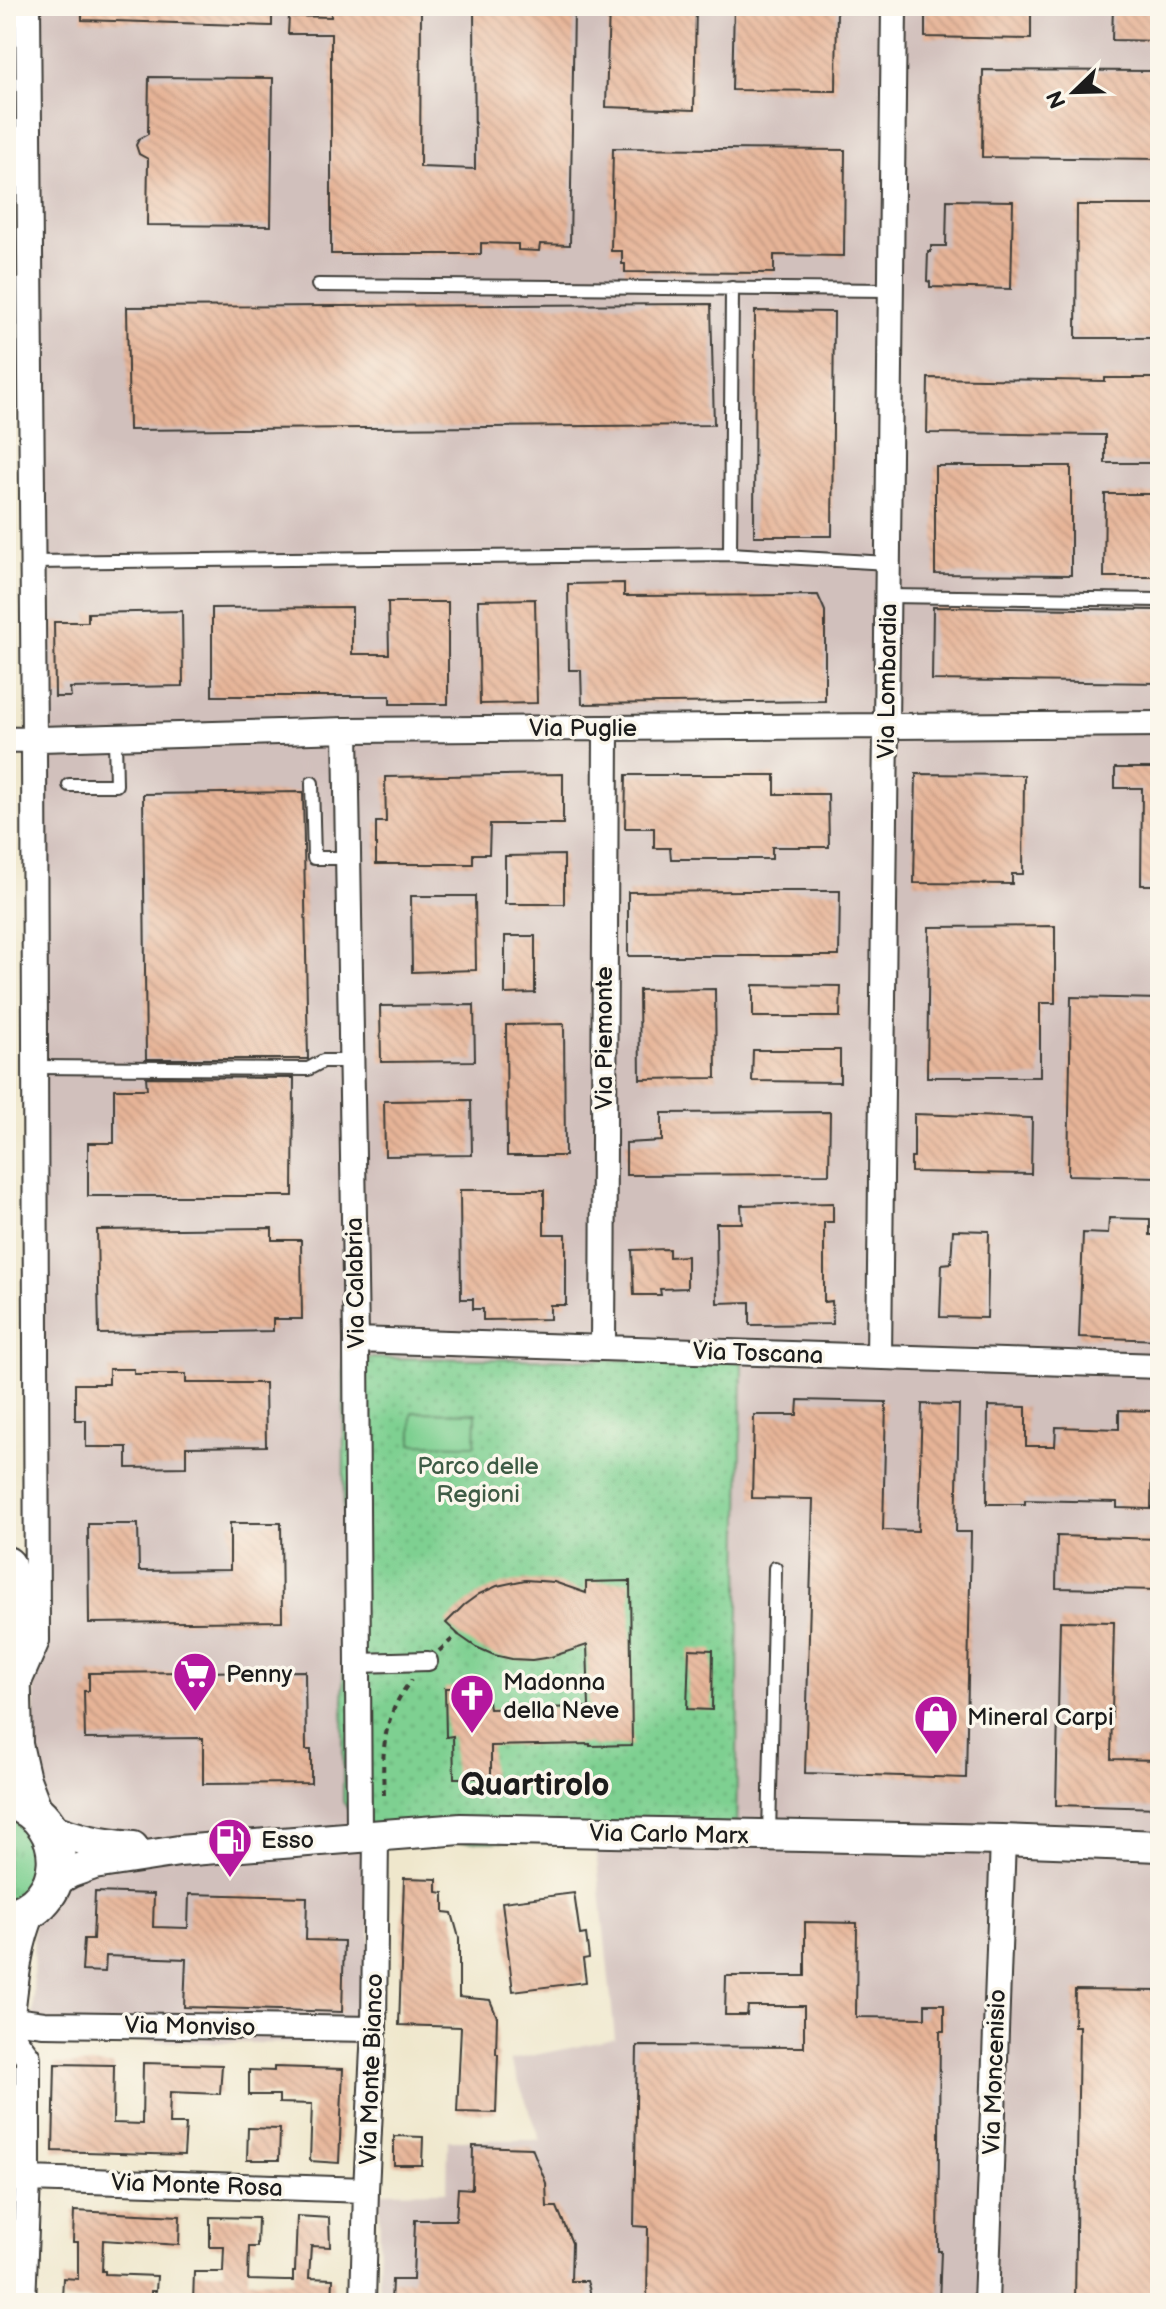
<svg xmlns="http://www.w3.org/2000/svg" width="1166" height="2309" font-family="'Balsamiq Sans',sans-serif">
<defs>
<pattern id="grass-tufts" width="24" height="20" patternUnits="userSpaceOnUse" patternTransform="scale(2)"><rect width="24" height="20" fill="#7ed091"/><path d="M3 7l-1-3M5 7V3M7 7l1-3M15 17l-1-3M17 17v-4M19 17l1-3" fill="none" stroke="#6cb27c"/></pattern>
<pattern id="park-dots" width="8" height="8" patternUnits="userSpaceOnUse" patternTransform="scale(2)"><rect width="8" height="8" fill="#7ed091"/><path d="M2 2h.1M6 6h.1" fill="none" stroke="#6cb27c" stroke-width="1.8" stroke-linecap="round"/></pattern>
<pattern id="building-back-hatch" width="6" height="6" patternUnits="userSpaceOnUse" patternTransform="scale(2)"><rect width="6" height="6" fill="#e6b497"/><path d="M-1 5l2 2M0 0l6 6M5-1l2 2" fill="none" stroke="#c59a82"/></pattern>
</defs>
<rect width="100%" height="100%" fill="#fbf7ec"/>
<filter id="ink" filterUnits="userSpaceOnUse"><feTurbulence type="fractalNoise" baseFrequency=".0125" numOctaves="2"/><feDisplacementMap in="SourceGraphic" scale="16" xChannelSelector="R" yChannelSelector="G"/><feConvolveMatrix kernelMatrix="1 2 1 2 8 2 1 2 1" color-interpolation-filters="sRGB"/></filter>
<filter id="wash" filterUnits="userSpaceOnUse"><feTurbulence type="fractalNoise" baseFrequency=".006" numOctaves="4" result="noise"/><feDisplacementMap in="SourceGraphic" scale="32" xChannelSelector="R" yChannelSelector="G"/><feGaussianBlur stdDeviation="1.8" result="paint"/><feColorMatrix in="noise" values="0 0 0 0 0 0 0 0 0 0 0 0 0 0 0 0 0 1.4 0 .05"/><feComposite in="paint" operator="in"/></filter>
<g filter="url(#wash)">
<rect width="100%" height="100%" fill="#efe7cc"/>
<path fill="#d1c0bc" d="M36 6H1160V2303H379L380 2192 447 2191 448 2140H541L510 2060 615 2039 595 1841 345 1358 343 1802 372 1841 368 2045 33 2039 36 1177Z"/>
<path fill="url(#grass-tufts)" stroke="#4d7656" stroke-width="2" d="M6 1815 35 1837C39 1875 43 1883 6 1903Z
M13 2082 18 2083 11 2303H6Z"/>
<path fill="url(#park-dots)" stroke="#4d7656" stroke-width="2" d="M344 1358 742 1361 736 1844 372 1841 343 1802Z"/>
<path fill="#7ed091" stroke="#4d7656" stroke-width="2" d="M412 1412 476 1413 475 1445 412 1444Z"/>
<g id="blocks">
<path fill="url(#building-back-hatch)" d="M82 6H272V26L82 20Z
M331 6H421L420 167 475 169 474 6H559V10H574L570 245 540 244 539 251 518 250V244L481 243V254H331V34H288L289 16 331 17Z
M609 6H696L694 110 606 107Z
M734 6H837L836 91 732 90Z
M925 6H1031V39L925 37Z
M1113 6H1160V41L1112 40Z
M983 70 1160 71V159L982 157Z
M149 77 273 78 271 226 147 225 148 159 139 154 136 145 139 139 148 134Z
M613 148 845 150 844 256 774 255V273L625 272V264H622V251H611Z
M947 200 1013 201 1011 289 930 287V282L927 281 928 252H931V246H946Z
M1077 205H1160V338H1076Z
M711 304 714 425 129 430 127 307Z
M755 311 834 312 832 536H754Z
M928 378 1105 381V378H1160V463H1105V435L927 433Z
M935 466H1071V575L935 574Z
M1105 494H1160V577H1104Z
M624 583V596L818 595 825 611V701L582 704 581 670H569L568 584Z
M535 599 537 703 480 704 478 600Z
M388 602H448V704H390V696H212V608L352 607V654H389Z
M933 607 1160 610V683L932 680Z
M182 611 183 686 70 688 71 697H55L54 622H88V613Z
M1115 768H1160V885H1141L1142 788H1115Z
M563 774V824H490L489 854H473V864H376V822H386L385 777Z
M916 774 1024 775 1023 874H1012V884L914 883Z
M626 775H775V794H828L829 847H772V859H671L670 848H654V828H625Z
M303 792 308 1059H146L143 794Z
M564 855V904H505V856Z
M747 891H840L839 956H628V892Z
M411 896H475L476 970 412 972Z
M1055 926V1003H1040V1077H927L929 927Z
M505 936H535V993L505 994Z
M753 985 841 986 840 1017H753Z
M715 989 716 1078 640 1079 639 990Z
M1071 997 1160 999V1177L1068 1175Z
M474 1005 475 1061 381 1062 380 1006Z
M564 1024 565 1156H507L506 1025Z
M753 1050H840V1082L752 1081Z
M146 1077 294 1078 293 1196H88V1143H114V1089H147Z
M471 1100 472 1155 385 1156 384 1101Z
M830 1112 829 1174 626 1175V1143L662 1141V1113Z
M914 1114 1032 1118 1031 1174 911 1172V1157H914Z
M460 1190H544V1234H566V1305H550V1319L483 1320V1309H473V1299H461Z
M833 1203V1222H824V1302L832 1301 833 1324 750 1325V1302L717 1303 716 1223H742L741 1205Z
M1109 1218 1150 1219V1235H1160V1340L1079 1337 1083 1233 1108 1234Z
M272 1228V1240H301L302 1319H273V1331L99 1334 97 1230Z
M953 1230 989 1231 987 1318 940 1317 942 1264 951 1263Z
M669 1249V1257L687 1256V1288L660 1289 661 1295H634L632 1250Z
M109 1369H134V1374H186V1383H265L266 1446 186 1447V1467L127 1468V1447H86V1420H75V1384H109Z
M798 1400 886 1402 883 1530 918 1531 922 1404 959 1405 956 1532H971L966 1778 805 1773 813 1499 752 1498 754 1415H797Z
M988 1406 1026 1407V1446H1055L1056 1427 1119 1429V1410L1153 1411 1151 1509 1117 1508V1502L1025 1500V1504H987Z
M230 1523H281L282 1621 89 1623 88 1524H138L139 1571 230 1570Z
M1057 1536 1160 1539V1590L1056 1588Z
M525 1580 554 1582 586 1593V1582L630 1581 632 1745 590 1746V1744L491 1746V1778H454L453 1736 446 1737 445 1688H461L462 1692 475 1693 484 1701H488L489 1709 589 1707 587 1645 551 1657 532 1660 512 1659 494 1655 476 1647 460 1636 446 1623 464 1605 479 1594 497 1586Z
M1060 1621 1114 1622 1111 1759 1160 1760V1808L1056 1805Z
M689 1649 713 1650 712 1710 687 1709Z
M305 1671 306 1750H311V1783L203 1784V1738L85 1739 84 1691H89V1673Z
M404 1878 437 1879V1892L444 1893V1912L452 1913 459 1938V1997L490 2000 497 2017 496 2054H498L496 2113 457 2112 461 2027 399 2025Z
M95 1892 154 1894 153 1927 188 1928 189 1894 307 1897 306 1940 344 1941 342 2012 184 2007 186 1959 106 1956 105 1972 82 1971 84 1939H93Z
M574 1893 580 1935 586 1934 589 1958 583 1959 586 1982 513 1991 502 1902Z
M805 1922 857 1923 856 2017 925 2018V2004H944V2031H940L938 2251H941L939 2303H647L648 2227 634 2226 637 2046 804 2047V2006H748L747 2015H725L726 1976H805Z
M1075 1990 1160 1991V2303H1075L1079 2026H1074Z
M143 2063 222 2065 220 2094 170 2092 169 2124H186L184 2155 53 2151 55 2064 114 2065 113 2123 142 2124Z
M274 2067 343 2069 339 2163 310 2161 312 2104 279 2103V2095H249V2070L274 2071Z
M248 2128 280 2129 279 2160H247Z
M394 2136 423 2137 422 2165H394Z
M473 2146 532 2148 546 2183 547 2207H557L572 2243 571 2281H587L590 2291 589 2302 391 2303 392 2280H413L415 2220H456L458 2188 472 2189Z
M74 2211 180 2216 179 2245 103 2240 102 2271H105V2274L157 2276 156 2291H151V2302L62 2300 63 2278 78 2279V2242H73Z
M297 2216 329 2218 330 2247 311 2246 309 2278 333 2279 332 2303H193L194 2272H223L224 2247H210V2217L258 2218 257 2247H249L248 2280 285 2281H293V2272H295Z"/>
</g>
</g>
<g filter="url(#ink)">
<use href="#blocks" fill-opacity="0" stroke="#3c3a36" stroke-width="2"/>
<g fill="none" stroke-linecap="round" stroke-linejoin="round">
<g stroke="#3c3a36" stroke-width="16">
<path id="service" d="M318 285 891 290
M730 554 732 288
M32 562 730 554 888 563
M888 596 1160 600
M312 783 314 858H348
M69 785H116L115 738
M35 1067 308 1069 323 1061H351
M769 1836 775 1568"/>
</g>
<g stroke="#3c3a36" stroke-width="22">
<path id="pedestrian" d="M358 1663 428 1661"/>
</g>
<g stroke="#3c3a36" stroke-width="28">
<path id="minor" d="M346 730 356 1340 359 1836
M6 740 346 730 1160 724
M356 1340 1160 1366
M603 1348 606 728
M879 1357 894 6
M17 1687 37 1641 34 740 28 6
M6 2019 44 2024 374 2029
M6 2028 28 2057V2179L23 2303
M28 2179 366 2190
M363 2303 366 2190 374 2029 376 1835
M986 2303 1003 1840"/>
</g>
<g stroke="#3c3a36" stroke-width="34">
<path id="tertiary" d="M49 1828C80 1840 100 1844 133 1847
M53 1882 71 1872 94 1864 179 1851 461 1829 1003 1840 1160 1846"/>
</g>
<g stroke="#3c3a36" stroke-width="42">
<path id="primary" d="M6 1566 10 1604 13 1745 21 1780 33 1811
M6 1919C71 1906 74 1821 12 1800
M6 2006C10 1973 13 1943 26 1912"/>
</g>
<path stroke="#3c3a36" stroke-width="4" stroke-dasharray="6 6" stroke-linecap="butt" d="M439 1651 458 1634
M384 1795C382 1749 382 1719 411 1680"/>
<use href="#service" stroke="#fff" stroke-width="12"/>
<use href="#pedestrian" stroke="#fff" stroke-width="18"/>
<use href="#minor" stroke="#fff" stroke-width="24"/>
<use href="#tertiary" stroke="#fff" stroke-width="30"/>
<use href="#primary" stroke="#fff" stroke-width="38"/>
</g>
</g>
<defs>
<g id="supermarket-pin" transform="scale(2.3)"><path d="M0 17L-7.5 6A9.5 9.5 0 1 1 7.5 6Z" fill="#b5179e" stroke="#fbf7ec"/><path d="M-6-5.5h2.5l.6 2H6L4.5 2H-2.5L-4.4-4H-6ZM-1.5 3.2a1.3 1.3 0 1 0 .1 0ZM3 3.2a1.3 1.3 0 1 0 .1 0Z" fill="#fff"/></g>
<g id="church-pin" transform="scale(2.3)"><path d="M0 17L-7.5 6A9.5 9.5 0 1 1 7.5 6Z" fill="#b5179e" stroke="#fbf7ec"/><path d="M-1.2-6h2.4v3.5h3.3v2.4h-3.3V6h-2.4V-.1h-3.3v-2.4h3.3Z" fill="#fff"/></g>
<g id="shop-pin" transform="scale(2.3)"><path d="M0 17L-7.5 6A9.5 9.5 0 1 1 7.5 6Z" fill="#b5179e" stroke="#fbf7ec"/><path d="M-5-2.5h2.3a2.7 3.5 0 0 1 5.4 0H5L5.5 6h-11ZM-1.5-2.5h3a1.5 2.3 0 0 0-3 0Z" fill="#fff"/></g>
<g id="fuel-pin" transform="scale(2.3)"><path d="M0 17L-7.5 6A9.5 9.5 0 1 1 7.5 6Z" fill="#b5179e" stroke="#fbf7ec"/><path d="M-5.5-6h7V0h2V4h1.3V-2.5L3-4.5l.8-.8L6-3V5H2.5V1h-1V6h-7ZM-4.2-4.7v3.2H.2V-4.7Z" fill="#fff"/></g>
</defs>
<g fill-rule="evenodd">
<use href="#supermarket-pin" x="195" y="1674"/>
<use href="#church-pin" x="472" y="1696"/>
<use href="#shop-pin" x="936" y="1717"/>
<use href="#fuel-pin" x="230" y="1840"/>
</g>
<g text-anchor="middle" stroke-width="7" stroke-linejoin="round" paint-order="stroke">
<g font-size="24" fill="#1c1c1c" stroke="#fbf7ec">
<text transform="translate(887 681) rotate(-89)" y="8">Via Lombardia</text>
<text x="583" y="736">Via Puglie</text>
<text transform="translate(604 1038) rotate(-90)" y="8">Via Piemonte</text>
<text transform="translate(355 1283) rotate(-91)" y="8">Via Calabria</text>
<text transform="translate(758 1353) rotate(2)" y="8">Via Toscana</text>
<text transform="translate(669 1834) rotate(1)" y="8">Via Carlo Marx</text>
<text transform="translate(190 2026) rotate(1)" y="8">Via Monviso</text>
<text transform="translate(371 2069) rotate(-88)" y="8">Via Monte Bianco</text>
<text transform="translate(994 2072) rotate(-88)" y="8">Via Moncenisio</text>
<text transform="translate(197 2185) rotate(2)" y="8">Via Monte Rosa</text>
</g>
<g font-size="24" fill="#3e5b45" stroke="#fbf7ec">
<text x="478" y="1474">Parco delle<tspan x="478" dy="28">Regioni</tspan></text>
</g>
<g font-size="24" fill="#1c1c1c" stroke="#fbf7ec" text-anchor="start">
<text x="226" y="1682">Penny</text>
<text x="503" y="1690">Madonna<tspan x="503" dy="28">della Neve</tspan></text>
<text x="967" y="1725">Mineral Carpi</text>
<text x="261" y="1848">Esso</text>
</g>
<g font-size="32" font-weight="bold" fill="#1c1c1c" stroke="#fbf7ec">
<text x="535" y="1795">Quartirolo</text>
</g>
</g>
<rect width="1166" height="2309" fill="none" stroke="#fbf7ec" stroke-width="32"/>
<g transform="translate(1074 92) rotate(247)" stroke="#fbf7ec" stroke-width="6" paint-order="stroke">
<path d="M0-6L14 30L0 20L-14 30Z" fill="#1c1c1c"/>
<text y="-12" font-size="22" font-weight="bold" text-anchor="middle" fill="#1c1c1c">N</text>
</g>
</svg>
